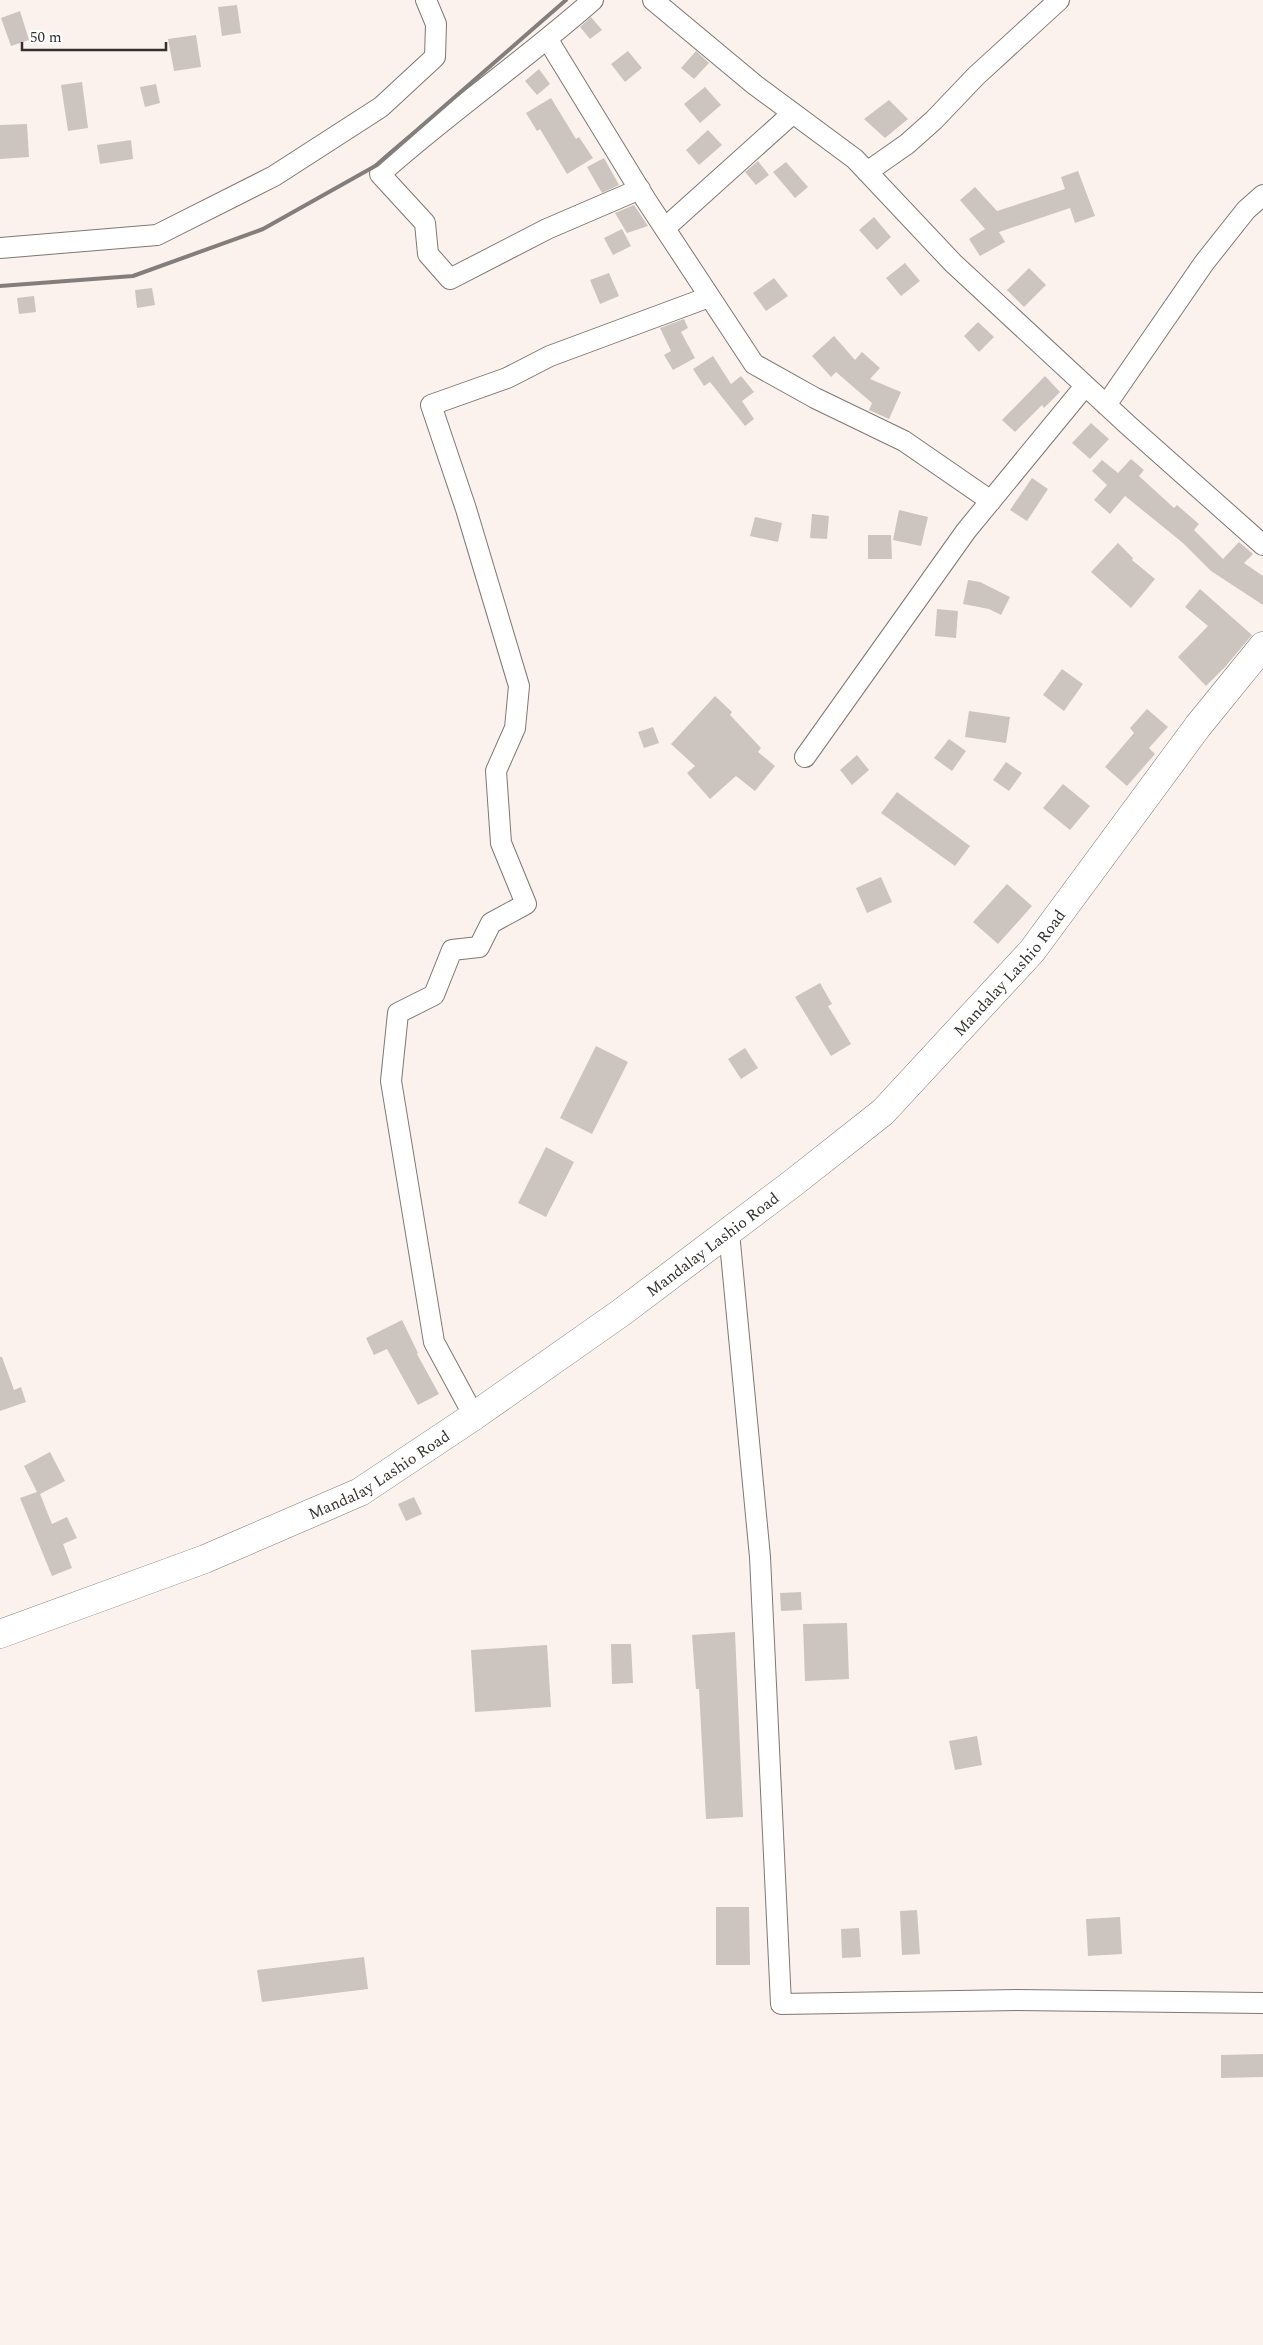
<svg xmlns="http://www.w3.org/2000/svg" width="1263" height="2345" font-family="Spectral,serif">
<rect width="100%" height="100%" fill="#fbf2ee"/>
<path fill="#ccc4bf" d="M237 5 241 33 222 36 218 7Z
M20 11 29 40 11 46 1 18Z
M591 17 602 30 590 39 580 27Z
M196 35 201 67 174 71 168 39Z
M628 51 642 68 625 82 611 64Z
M696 51 709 63 694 79 681 68Z
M539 69 550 84 537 95 525 81Z
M82 82 88 128 68 131 61 85Z
M156 84 160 103 145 107 140 87Z
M705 87 721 105 700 123 684 104Z
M551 98 576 139 579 137 593 158 567 174 540 129 537 131 526 113Z
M889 100 908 119 885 138 864 119Z
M27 124 29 157 0 159V125Z
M708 130 722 145 699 165 686 150Z
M131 140 133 159 100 164 97 145Z
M604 158 619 185 602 193 587 167Z
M758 161 769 175 756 185 745 172Z
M786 162 808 187 795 198 773 172Z
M1078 171 1095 216 1075 223 1070 208 999 232 1005 242 980 256 969 239 985 229 960 200 975 187 997 211 1065 189 1061 177Z
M634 205 648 226 627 233 615 213Z
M874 217 891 237 877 250 859 230Z
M622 229 631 246 613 255 604 238Z
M905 263 920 281 901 296 886 278Z
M1029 268 1046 285 1024 307 1007 290Z
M609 273 619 296 600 304 590 280Z
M774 278 788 296 766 311 753 293Z
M152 288 155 305 137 308 135 290Z
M34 296 36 312 19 314 17 298Z
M684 319 688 328 681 332 695 358 673 370 664 355 671 351 660 328Z
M978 322 994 337 979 352 964 336Z
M834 336 855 360 862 352 880 368 870 379 901 392 889 419 869 410 872 403 836 372 831 377 812 356Z
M713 356 731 384 741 376 754 392 742 401 754 419 745 426 710 382 704 386 693 369Z
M1045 376 1060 392 1044 408 1042 405 1015 432 1002 420Z
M1091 423 1109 439 1090 459 1072 443Z
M1131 459 1144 470 1139 476 1174 508 1177 505 1199 524 1194 530 1223 559 1239 542 1253 554 1244 563 1263 576V605L1211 571 1183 543 1125 496 1110 514 1094 500 1107 485 1092 471 1102 460 1118 473Z
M1032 478 1048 489 1027 521 1010 510Z
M899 510 928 517 921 546 893 540Z
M812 514 829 516 827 539 810 538Z
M755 517 782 523 778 542 750 536Z
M868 535H891L892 559H868Z
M1118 543 1133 558 1132 560 1155 579 1131 608 1091 572Z
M968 580 980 582 1010 597 1001 615 989 609 963 604Z
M1200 589 1252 635 1225 667 1206 686 1178 657 1208 626 1185 607Z
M937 609 958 611 956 638 935 636Z
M1062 669 1083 684 1064 711 1043 695Z
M715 696 732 712 730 715 761 748 758 752 775 766 755 791 736 776 710 799 687 773 695 766 671 744Z
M1147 709 1168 727 1149 748 1155 754 1127 786 1105 767 1134 733 1130 728Z
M969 711 1010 717 1006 743 965 737Z
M653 727 659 743 644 748 638 732Z
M949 739 966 751 952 771 934 758Z
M857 755 869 770 852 785 840 770Z
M1006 762 1022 773 1009 791 993 780Z
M1063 784 1090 806 1070 830 1043 808Z
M897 792 970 846 955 866 881 813Z
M881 877 892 902 867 913 856 888Z
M1007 884 1032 906 998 944 973 922Z
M820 983 832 1004 828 1006 851 1044 831 1056 795 997Z
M596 1046 628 1062 592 1134 560 1118Z
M745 1048 758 1068 741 1079 728 1059Z
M546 1147 574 1162 546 1217 518 1203Z
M402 1320 418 1353 417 1354 439 1394 418 1405 387 1349 374 1355 366 1338Z
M0 1357H2L14 1390 21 1387 26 1402 0 1411Z
M50 1452 65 1481 40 1494 52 1524 67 1517 77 1538 63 1544 72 1568 52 1576 20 1498 37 1492 24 1466Z
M414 1497 422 1514 406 1521 398 1504Z
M801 1592 802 1610 781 1611 780 1593Z
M847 1623 849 1679 805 1681 803 1624Z
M735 1632 743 1817 706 1819 699 1689H696L692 1635Z
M611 1644H631L633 1683 612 1684Z
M547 1645 551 1707 475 1712 471 1650Z
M977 1736 982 1765 955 1770 949 1741Z
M716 1907H749L750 1965H716Z
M917 1910 920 1954 902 1955 900 1911Z
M1120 1917 1122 1954 1088 1956 1086 1919Z
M859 1928 861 1957 842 1958 841 1929Z
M364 1957 368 1989 262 2002 257 1970Z
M1263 2054V2077L1221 2078V2055Z"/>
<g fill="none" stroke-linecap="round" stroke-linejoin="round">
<g stroke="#7f7773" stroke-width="22">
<path id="street" d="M593 0C524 61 448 113 380 174L425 223 428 254 450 279 547 229 640 189
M653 0 755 85 855 159 953 263 1129 426 1263 545
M548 40 646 200 754 364 815 398 904 441 991 501
M867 172 907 144 934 120 976 76 1059 0
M665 228 793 113
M0 248 157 235 274 176 381 107 435 57 436 24 426 0
M1106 405 1204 263 1246 210 1263 195
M805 757 966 531 1085 386
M729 1232 760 1557 781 2004 1017 2000 1263 2003
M474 1416 434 1342 391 1081 398 1013 434 995 452 950 479 947 491 923 526 904 501 843 496 771 515 728 519 686 466 509 431 405 507 378 550 356 709 297"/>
</g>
<g stroke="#7f7773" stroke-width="29">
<g id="highway">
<path id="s1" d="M0 1634 205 1559 360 1492 474 1416 622 1312 793 1183 883 1112 1032 951 1198 726 1263 646"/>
</g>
</g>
<use href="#street" stroke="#fff" stroke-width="20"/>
<use href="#highway" stroke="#fff" stroke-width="28"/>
<path stroke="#837e7b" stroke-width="4" d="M0 286 133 276 263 229 377 165 566 0"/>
</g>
<g text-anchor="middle" stroke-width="5" stroke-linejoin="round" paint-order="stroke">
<g font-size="16" fill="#33302e" stroke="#fff">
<text dy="6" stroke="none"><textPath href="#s1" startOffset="1222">Mandalay Lashio Road</textPath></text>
<text dy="6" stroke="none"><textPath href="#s1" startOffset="818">Mandalay Lashio Road</textPath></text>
<text dy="6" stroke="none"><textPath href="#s1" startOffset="412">Mandalay Lashio Road</textPath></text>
</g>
</g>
<path d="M22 42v8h144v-8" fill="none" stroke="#33302e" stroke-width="2.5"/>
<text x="30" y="42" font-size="15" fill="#33302e" stroke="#ffffff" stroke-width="4" paint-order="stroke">50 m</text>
</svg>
